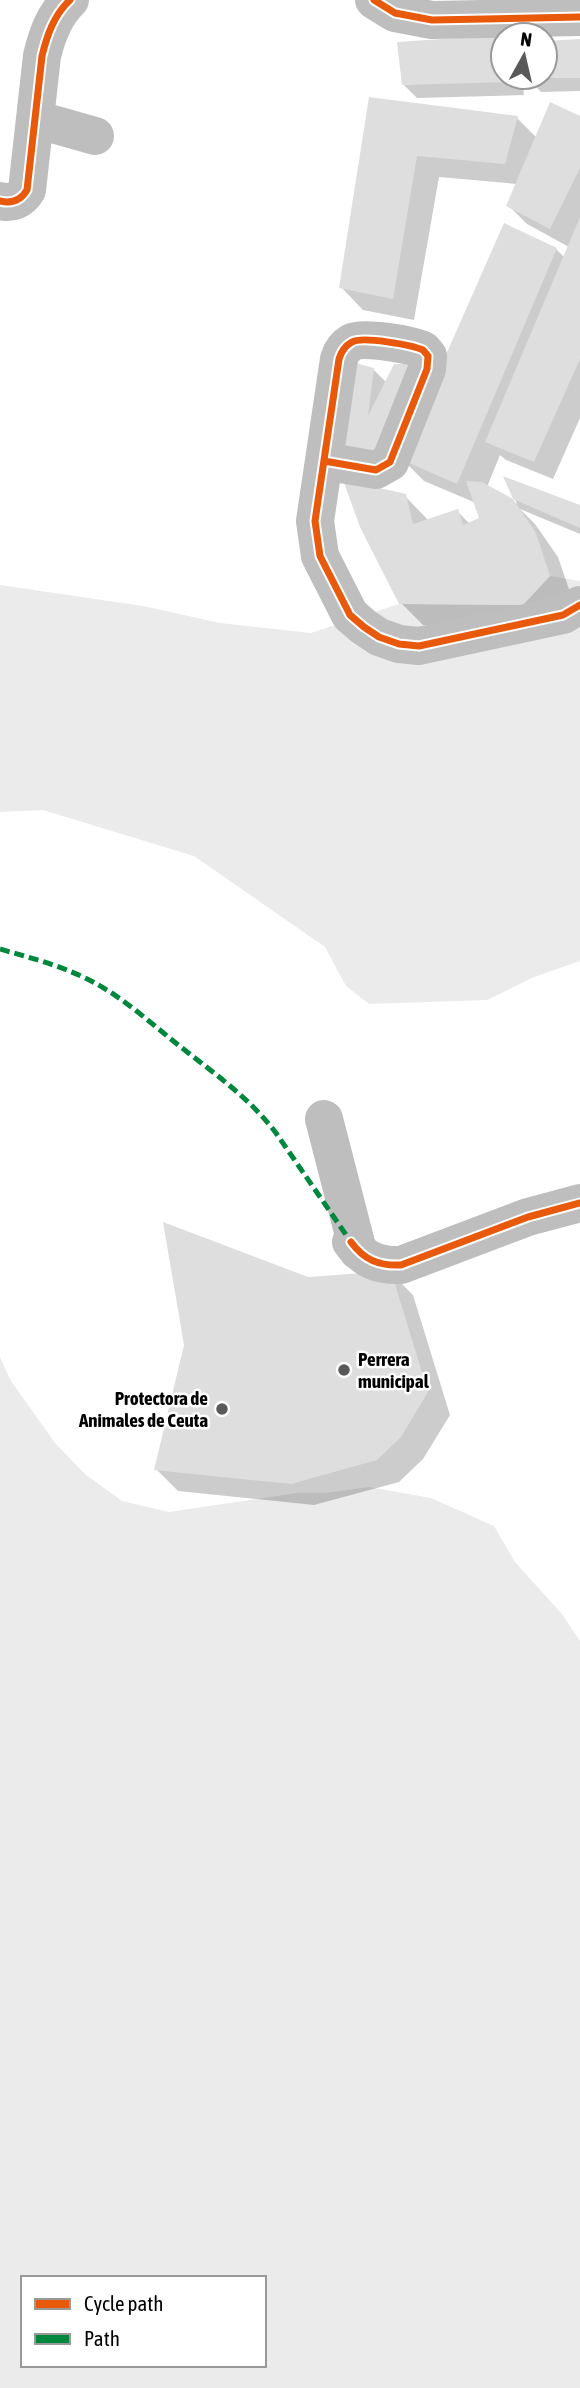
<svg xmlns="http://www.w3.org/2000/svg" width="580" height="2388" font-family="'Asap Condensed',sans-serif">
<rect width="100%" height="100%" fill="#fff"/>
<path fill="#ebebeb" fill-rule="evenodd" d="M550 576 580 581V961L534 977 487 1000 369 1004 346 986 325 947 194 856 43 810 0 812V585L143 606 220 623 311 633 399 604 523 605Z
M0 1357 11 1381 55 1443 85 1474 122 1501 169 1512 297 1493H325L369 1487 431 1498 494 1526 515 1562 562 1614 580 1641V2388H0ZM23 2278H264V2365H23Z"/>
<path fill="#0003" d="M580 41V91L541 92 528 78 545 77V43Z
M503 77H522L524 95 417 98 404 85Z
M370 99 517 118 537 138 580 117V418L553 479 506 460 500 455 487 487 517 504 506 479 580 507V534L520 509 535 524 558 557 572 598 545 626 423 625 401 603 405 496 429 521 457 511 470 524 481 519 476 503 424 481 404 461 359 469 373 369 386 382 438 377 556 249 565 258 569 247 527 224 508 205 517 184 439 177 414 320 363 310 341 287Z
M391 1273 413 1295 450 1415 423 1459 399 1482 314 1505 178 1491 156 1469 308 1279Z"/>
<path fill="#dedede" d="M503 35V77H511V82L402 85 397 42Z
M580 39V78H545V41Z
M369 97 518 116 505 164 417 156 393 299 339 288Z
M550 102 580 116V168L550 229 506 206Z
M580 217V359L534 462 485 442Z
M504 223 557 248 457 484 400 459Z
M348 361 374 368 368 416 394 364H427L387 441 363 466 338 451Z
M503 476 580 505V528L513 499Z
M343 480 406 494 413 524 458 509 463 525 479 518 466 481 482 482 513 499 536 533 550 576 523 605 399 604 360 527Z
M163 1222 308 1277 391 1271 428 1392 401 1437 377 1460 291 1484 154 1470 184 1345Z"/>
<g fill="none" stroke-linecap="round" stroke-linejoin="round">
<path stroke="#bebebe" stroke-width="38" d="M374 0 395 13 432 20 580 17
M35 119 95 136
M0 201C12 204 21 200 27 190L42 56C47 35 54 15 70 0
M324 461 376 470 390 462 427 369 428 356 423 350C412 345 362 336 352 342 345 346 341 352 339 359L315 521 320 556 350 615 364 627 379 637 399 644 419 646 563 615 580 605
M324 1119 358 1251
M351 1242C364 1260 379 1266 401 1265L528 1217 580 1203"/>
<path stroke="#00873e" stroke-width="5" stroke-dasharray="10 5" stroke-linecap="butt" d="M0 949C27 957 55 964 81 976 117 992 147 1020 177 1044 212 1072 249 1097 276 1133L351 1242"/>
<g stroke="#fff" stroke-width="11">
<path id="cycleway" d="M374 0 395 13 432 20 580 17
M0 201C12 204 21 200 27 190L42 56C47 35 54 15 70 0
M324 461 376 470 390 462 427 369 428 356 423 350C412 345 362 336 352 342 345 346 341 352 339 359L315 521 320 556 350 615 364 627 379 637 399 644 419 646 563 615 580 605
M351 1242C364 1260 379 1266 401 1265L528 1217 580 1203"/>
</g>
<use href="#cycleway" stroke="#e8590c" stroke-width="7"/>
</g>
<g fill="#595959" stroke="#fff" stroke-width="2.5">
<circle cx="344" cy="1370" r="7"/>
<circle cx="222" cy="1409" r="7"/>
</g>
<g text-anchor="middle" stroke-width="5" stroke-linejoin="round" paint-order="stroke">
<g font-size="19" font-weight="bold" fill="#000" stroke="#fff" text-anchor="start">
<text x="358" y="1366">Perrera<tspan x="358" dy="22">municipal</tspan></text>
<text x="208" y="1405" text-anchor="end">Protectora de<tspan x="208" dy="22">Animales de Ceuta</tspan></text>
</g>
</g>
<rect x="21" y="2276" width="245" height="91" fill="#ffffff" stroke="#999999" stroke-width="2"/>
<rect x="35" y="2299" width="35" height="10" fill="#e8590c" stroke="#999999" stroke-width="2"/>
<text x="84" y="2311" font-size="21" fill="#000000">Cycle path</text>
<rect x="35" y="2334" width="35" height="10" fill="#00873e" stroke="#999999" stroke-width="2"/>
<text x="84" y="2346" font-size="21" fill="#000000">Path</text>
<g transform="translate(524 56) rotate(8)"><circle r="33" fill="#ffffff" stroke="#999999" stroke-width="2"/>
<path d="M0-5L12 26L0 18L-12 26Z" fill="#595959"/>
<text y="-10" font-size="19" font-weight="bold" text-anchor="middle" fill="#000000">N</text>
</g>
</svg>
